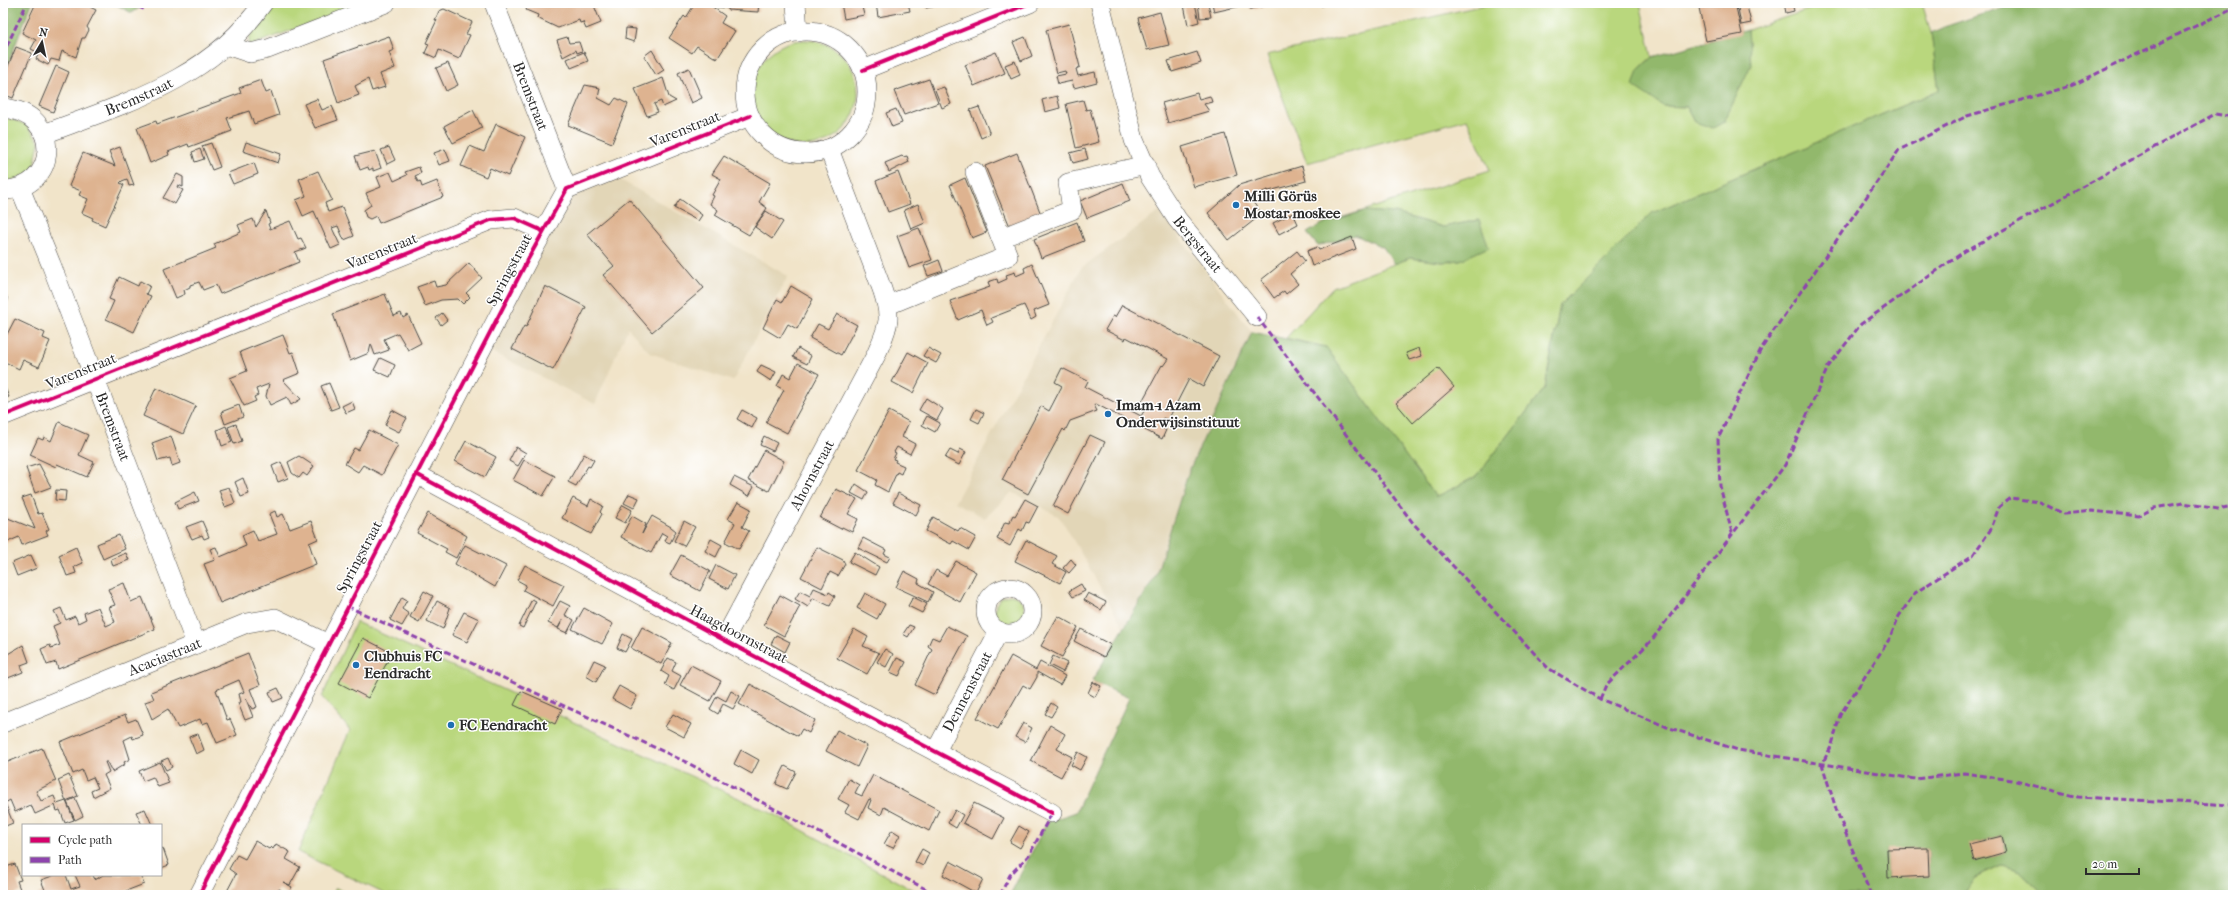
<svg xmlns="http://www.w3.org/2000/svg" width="2236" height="898" font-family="'IM FELL French Canon',serif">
<rect width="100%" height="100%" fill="#fff"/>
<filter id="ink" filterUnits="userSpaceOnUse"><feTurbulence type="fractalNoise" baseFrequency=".025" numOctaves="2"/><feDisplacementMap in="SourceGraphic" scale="8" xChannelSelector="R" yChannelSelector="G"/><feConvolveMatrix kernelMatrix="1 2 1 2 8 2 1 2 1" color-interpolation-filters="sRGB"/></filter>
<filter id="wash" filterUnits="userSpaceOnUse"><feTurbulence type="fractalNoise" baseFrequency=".012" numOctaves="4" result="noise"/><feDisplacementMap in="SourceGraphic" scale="16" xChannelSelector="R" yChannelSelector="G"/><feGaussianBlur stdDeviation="0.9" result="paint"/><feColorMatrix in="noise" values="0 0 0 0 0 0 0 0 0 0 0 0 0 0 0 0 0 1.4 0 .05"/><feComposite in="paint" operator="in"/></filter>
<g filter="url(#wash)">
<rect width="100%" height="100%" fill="#f1e4c9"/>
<path fill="#e2d6b7" d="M617 178 788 276 733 381 650 353 628 328 595 404 492 352 560 212 572 196Z
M1160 211 1252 332 1189 471 1156 575 1123 627 1063 522 1058 516 1012 492 985 518 955 502 1081 268Z"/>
<path fill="#b9d77d" stroke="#728154" d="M276 3H365L249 46V37Z
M1493 3H1640L1652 57 1638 70 1663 106 1687 107 1695 122 1750 65 1748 30 1828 3H1922L1931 33 1939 90 1652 213 1560 305 1545 388 1477 476 1436 497 1326 347 1286 338 1333 287 1410 258 1442 262 1460 260 1488 247 1479 220 1443 227 1395 213 1364 211 1322 224 1490 170 1467 119 1307 163 1267 55Z
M752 93a53 53 0 1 1 106 0a53 53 0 1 1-106 0Z
M8 118 27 125 39 142 33 172 3 184V119Z
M995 610a15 15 0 1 1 30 0a15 15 0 1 1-30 0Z
M356 622 769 812 922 895H387L298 852 350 730 322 697Z
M2002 865 2020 871 2042 892 2043 895H1963L1973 879Z
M336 888 352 895H332Z"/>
<path fill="#92b86c" stroke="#5e724c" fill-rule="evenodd" d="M3 3H32L3 76Z
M113 3H146L132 13Z
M2016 3H2233V895H2043L2042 892 2020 871 2002 865 1973 879 1963 895H1010L1047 822 1076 812 1129 698 1092 681 1156 575 1189 471 1252 332 1326 347 1436 497 1477 476 1545 388 1560 305 1652 213 1939 90 1931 33 1944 27ZM2002 836 2006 852 1974 861 1970 844ZM1928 848 1929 876 1888 877 1887 850Z
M1748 30 1751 65 1724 122 1713 128 1695 122 1687 107 1663 106 1633 86 1638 70 1652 57Z
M1364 211 1395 213 1443 227 1479 220 1489 247 1460 260 1442 262 1410 258 1394 264 1383 247 1355 235 1318 246 1307 233 1322 224Z"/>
<g id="blocks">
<path fill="#deb390" d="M36 3H92L90 7 96 10 87 27 89 30 85 38H82L76 57 62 51 59 61 51 59 48 65 36 59 39 53 31 49 36 40 22 33Z
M529 3H593L601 23 586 29 583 22 580 23 579 20 558 28 537 18 538 15 526 10Z
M698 3H707L725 16 721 23 735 31 717 59 697 46 692 53 669 38 684 16 686 18 694 5 696 6Z
M716 3H759L758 12 728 10V8L715 7Z
M841 3H861L864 15 844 19Z
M876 3H908L910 11 878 17Z
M925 3H948V4L926 8Z
M1195 3 1199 22 1188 25 1184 5Z
M1198 3H1208L1211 17 1200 18Z
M1212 3H1245V5L1214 12Z
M1249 3H1270V5L1250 9Z
M1321 3H1334V4L1321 6Z
M1698 3H1735L1742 34 1706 41Z
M1736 3H1747V4L1737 6Z
M1784 3H1792L1794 11 1786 13Z
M1747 6 1751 23 1741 25 1738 8Z
M444 9 472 22 466 34 470 35 459 59 439 50 436 58 425 53 429 44 426 43 437 20H435L439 11Z
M1160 12 1169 45 1147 50 1138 18Z
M1069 24 1080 67 1076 69 1078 76 1095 72 1097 82 1074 88 1072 81 1058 84 1056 76 1066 74 1065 71 1057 73 1046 30Z
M626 28 636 29 634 42 625 39Z
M389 36 394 50 389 52 395 68 380 74 385 87 372 91 368 79 355 86 359 95 338 103 324 59Z
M567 37 569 43 579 42 582 51 577 53 576 50 563 57 557 40Z
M1025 37 1032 56 1021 61 1013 42Z
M16 47 32 53 13 98 3 94V78Z
M652 50 664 70 656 75 644 56Z
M584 52 588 61 571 68 567 59Z
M996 52 1005 73 974 86 965 65Z
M1197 52 1201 63 1172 72 1168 61Z
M1015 61 1020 75 1011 79 1005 65Z
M448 63 458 85 446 91 436 68Z
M56 66 69 72 53 112 39 106Z
M689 68 702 98 691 103 678 73Z
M663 78 669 97 676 101 663 107 661 101 654 104 658 112 647 116 635 89Z
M929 79 938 103 904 115 894 91Z
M261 80 266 93 271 91 279 115 254 124 249 111 227 118 232 131 189 147 188 144 168 152 169 155 150 163 137 128 156 121 157 124 241 93 239 88Z
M585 85 600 88 598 98 611 105 616 98 628 104 612 143 568 125Z
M944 87 951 104 942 108 935 90Z
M1197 93 1199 99 1210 96 1212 102 1204 104 1209 111 1168 123 1162 103Z
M1057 96 1060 108 1045 112 1042 100Z
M317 99 322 110 332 106 338 120 315 128 304 104Z
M1083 100 1086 110 1090 109 1099 142 1076 148 1066 104Z
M979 107 990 134 981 138 970 110Z
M896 109 902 123 892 127 886 113Z
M473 110 482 128 453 143 444 126Z
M496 124 525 137 508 176 490 168 486 177 461 166 470 146 484 152Z
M1225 134 1237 175 1194 187 1182 147Z
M246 142 281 154 278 163 243 151Z
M211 143 220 167 212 170 202 146Z
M120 147 134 185 129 186 127 179 122 181 120 183 124 185 105 226 92 220 93 218 82 213 88 199 79 195 81 191 69 186 83 153 115 166 109 151Z
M389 147 395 160 387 164 381 150Z
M200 149 204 159 195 162 192 152Z
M445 149 450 161 439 165 434 153Z
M1085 149 1088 159 1073 163 1070 153Z
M375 151 381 168 373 171V168L369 170 368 167 360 170 355 156Z
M1017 153 1042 217 1011 229 985 166Z
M724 156 770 183 759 202 767 208 749 235 715 215 718 210 710 204 714 196 712 195 721 179 712 174Z
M902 156 903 157 907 156 909 162 889 172 885 163Z
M254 163 258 174 233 184 228 173Z
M1302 166 1306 181 1269 191 1268 190 1249 197 1262 214 1229 240 1208 213 1239 185Z
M419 167 421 173 415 176 418 182 420 181 422 187 437 181 443 197 379 223 376 216 370 219 366 217 364 210 371 205 366 193 381 187 377 177 390 172 394 181 407 175 405 172Z
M318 171 332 200 325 203 328 212 342 207 354 236 344 240 338 226 332 228 340 245 331 249 314 211 303 216 296 200 306 196 299 179Z
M898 172 910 204 888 212 876 181Z
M177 174 183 177V187L178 185 177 187 183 190 175 204 163 198Z
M965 178 987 232 972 238 950 185Z
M1123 183 1130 201 1087 218 1080 201Z
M629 199 704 288 652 332 603 275 614 266 587 234Z
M680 199 702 215 698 221 674 208Z
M918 204 925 223 911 229 904 210Z
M266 211 270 223 268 224 270 229 290 221 298 239 301 238 306 248 295 252 299 262 220 294 216 285 203 290 199 282 190 285V287L184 290 185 294 176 298 164 269 216 248 214 244 241 232 238 225 253 219 256 227Z
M766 211 783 222 772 239 755 227Z
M1293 213 1298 224 1279 234 1273 223Z
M1077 222 1084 241 1041 258 1034 239Z
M919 228 932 260 909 268 897 236Z
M1352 237 1356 249 1312 266 1307 251 1317 247 1319 250Z
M1297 251 1305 261 1290 274 1298 284 1286 294 1284 291 1274 298 1261 280Z
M939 260 943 271 928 276 924 266Z
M469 263 482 278 466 293 470 297 463 304 458 299 441 300 425 306 417 287 434 281 436 287 446 285Z
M1032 264 1049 305 1034 311 1036 317 1031 320 1024 305 991 318 993 322 987 325 981 310 958 320 950 301 990 287 988 282 997 279 998 283 1007 279 1006 275 1015 272 1016 276 1025 272 1024 268Z
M119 277 138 286 140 281 150 286 146 294 151 296 134 332 106 319 114 301 109 299Z
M545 286 586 307 553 370 512 349 524 326 526 327Z
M791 286 813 299 797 329 788 324 780 338 763 328 777 299 782 302Z
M5 291 8 301 3 303V292Z
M385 294 394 316 401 313 403 318 408 315 421 343 408 350 398 333 384 339 389 350 375 355 371 344 369 353 350 361 333 314Z
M1122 305 1219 356 1203 387 1189 379 1168 420 1163 418 1159 426 1166 430 1162 439 1096 404 1094 405 1097 411 1070 421 1065 431 1063 429 1028 494 1002 480 1041 406 1049 411 1062 386 1055 382 1062 368 1088 381 1085 387 1141 416 1146 408 1140 405 1162 365 1163 366 1168 359 1126 337 1125 340 1105 330 1113 316 1115 317Z
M442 313 447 320 441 325 436 318Z
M837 314 857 325 841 355 810 338 818 324 828 329Z
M15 319 45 333 43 338 50 341 39 367 23 360 19 369 3 361V342Z
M283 335 290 353 293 352 300 373 283 380 301 399 291 405 287 397 270 405 266 396 269 384 256 389 258 395 254 397 256 401 244 406 230 378 247 371 240 352Z
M798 348 811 356 807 364 793 357Z
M928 348 941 355 936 363 923 356Z
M1419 348 1422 356 1409 360 1406 353Z
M908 352 928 363 913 393 892 382Z
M380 358 395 365 390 377 374 370Z
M798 363 819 374 787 433 766 422 784 390 777 386 783 374 790 378Z
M761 365 776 372 771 381 757 372Z
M1438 368 1454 387 1413 423 1396 403Z
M3 383 9 397 3 399Z
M329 383 339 407 331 410 321 386Z
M156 388 196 406 183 434 143 416Z
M926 398 943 409 937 420 919 410Z
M352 401 355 409 346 413 342 406Z
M239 405 243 417 225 424 221 412Z
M976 409 984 413 979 423 971 419Z
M392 410 407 418 399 432 385 425Z
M742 410 757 418 752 428 737 419Z
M889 411 909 422 902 437 915 444 910 454 897 447 894 452 896 453 893 459 896 460 895 462 904 466 901 474 897 472 888 492 875 485 877 480 858 470Z
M927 416 940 423 935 432 922 425Z
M59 422 88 435 79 455 94 462 87 477 57 464 56 467 30 455 38 438 43 440 44 437 51 441Z
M236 424 242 441 234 444 228 427Z
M226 426 232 442 222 446 217 430Z
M369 430 398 445 382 475 363 465 358 472 345 464 354 448 358 450Z
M1090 435 1105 442 1068 514 1053 506Z
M171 436 180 463 172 466 170 458 158 461 152 443Z
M764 436 777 443 773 451 760 445Z
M466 441 496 457 485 477 455 461Z
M516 447 526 453 518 466 509 461Z
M960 449 966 452 959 465 945 458 950 450 958 454Z
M764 450 784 461 769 491 748 480Z
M584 454 594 460 590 467 588 466 576 486 568 482Z
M299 456 314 466 307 476 303 473 299 478 292 473 288 462Z
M524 460 555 476 543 496 513 480Z
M281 462 288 478 278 482 272 466Z
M39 464 51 487 35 493 26 468Z
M734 477 754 487 749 496 730 485Z
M243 478 249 494 241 497 235 482Z
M856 484 868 492 864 500 851 493Z
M229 487 235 503 225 507 219 490Z
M836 489 857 499 848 514 858 519 852 532 842 527 841 529 820 518Z
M3 490 7 500 3 502Z
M56 490 66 491 65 501 55 500Z
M195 492 199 501 178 509 175 502Z
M898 493 921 505 916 515 893 503Z
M629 494 639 498 634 508 624 503Z
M31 495 38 514 42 513 49 529 46 531 48 535 22 545 19 537 3 544V516L35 529 22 498Z
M573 498 588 506 591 499 603 506 600 512 602 514 591 534 562 518Z
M1025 499 1038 506 1029 523 1026 522 1022 531 1019 529 1010 546 997 539 1005 522 1009 523 1013 515 1015 516Z
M738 502 751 509 742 527 749 531 739 549 725 542 735 523 728 519Z
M623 505 632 510 625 523 615 518Z
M275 511 277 517 283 514 290 529 311 521 318 539 309 543 316 564 220 603 204 564 215 560 210 549 216 547 220 557 246 546 242 535 253 530 258 541 277 534 269 514Z
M428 513 467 536 456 558 445 552 447 549 417 533Z
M632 516 646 524 642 534 652 516 671 527 676 531 670 543 665 541 667 536 662 533 651 553 621 537Z
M933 517 958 531 960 528 976 537 969 550 953 541 951 544 926 531Z
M202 521 209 537 204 539 202 535 192 539 186 527Z
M684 521 695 527 684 546 674 541Z
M119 535 125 549 103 559 97 544Z
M863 538 886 550 884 554 890 557 887 562 858 548Z
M711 539 722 545 716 557 705 551Z
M1026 540 1057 556 1052 564 1066 572 1060 583 1015 561Z
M465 545 506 566 495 587 455 564Z
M76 547 83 563 74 567 76 573 67 576 59 555Z
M817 547 843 560 845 564 838 576 830 572 822 588 801 577Z
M855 552 879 567 875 575 849 562Z
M126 553 129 560 113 566 111 559Z
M31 555 37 568 17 576 12 563Z
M681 555 710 571 700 591 670 575Z
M1071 559 1076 565 1069 573 1063 568Z
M956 561 976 572 960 602 928 584 936 570 947 576Z
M525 565 564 585 553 606 523 590 526 585 517 580Z
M716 565 735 575 728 589 709 579Z
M904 571 919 579 918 583 933 592 928 602 896 587Z
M124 583 131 602 142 597 155 629 58 669 56 662 47 665 41 649 50 645 51 648 60 645 53 626 60 623 54 611 61 608 66 620 75 616 78 623 86 619 84 613 98 607 106 626 115 622 109 607 115 605 108 589Z
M1081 584 1085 591 1073 597 1069 591Z
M814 588 828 594 829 592 835 596 830 606 813 598 808 607 795 599 800 591 810 596Z
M424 591 433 596 419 622 410 617Z
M865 593 885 604 877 619 857 608Z
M1088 593 1106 602 1101 610 1084 600Z
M780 595 800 606 784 636 764 625Z
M402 597 407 600 402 609 409 614 402 626 390 620Z
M913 597 927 604 922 613 908 606Z
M532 599 536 601 523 628 519 626Z
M437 601 450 608 443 629 427 621Z
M560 601 570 606 565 615 574 620 567 633 558 629 563 619 558 628 548 623Z
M584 608 613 624 602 644 572 629Z
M464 612 479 619 467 642 452 635Z
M1058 616 1078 627 1062 657 1041 646Z
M909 625 914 627 908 637 903 634Z
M947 626 967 636 935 695 915 685 932 649 928 646 932 637 939 640Z
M642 627 672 643 661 664 631 648Z
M854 629 868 637 863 646 879 653 867 674 837 658Z
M1081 629 1111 645 1104 657 1074 641Z
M623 634 632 639 625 652 617 648Z
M776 635 790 642 785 652 771 644Z
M363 638 392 653 368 698 339 683Z
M23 645 29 662 21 665 23 672 3 680V648L6 655Z
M885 649 893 654 886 667 877 662Z
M248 653 260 685 250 689 257 707 252 709 246 699 253 717 245 720 238 703 241 702 239 694 244 692 239 680 216 690 227 720 230 719 237 735 217 743 208 722 202 724 200 719 178 728 168 709 152 719 145 702 154 699 151 692Z
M1011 656 1036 670 1040 662 1065 676 1060 685 1037 672V677L1030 689 1023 685 998 729 977 718Z
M1053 656 1067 663 1063 672 1049 665Z
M668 658 676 662 672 671 681 676 674 690 665 685 669 676 661 671Z
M897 658 906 662 899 676 890 672Z
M594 660 605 665 596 682 586 676Z
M691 665 721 681 710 701 680 685Z
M1093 682 1101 686 1095 697 1088 693Z
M750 684 815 720 809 733 802 729 798 736 739 704Z
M619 686 637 696 630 709 612 699Z
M278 688 283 698 273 702 269 692Z
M521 691 562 709 555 724 514 705Z
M731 691 740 696 733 709 723 704 718 714 710 709 717 696 726 701Z
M1051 703 1057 707 1051 717 1045 714Z
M673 714 691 724 684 737 665 727Z
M125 715 128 722 136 719 143 735 133 739 132 736 124 740 130 759 124 762 125 764 112 772 107 762H105L109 772 104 775 110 788 93 797 91 791 98 788 93 777 86 780 82 770 73 774 60 742Z
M1023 723 1032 728 1025 742 1015 737Z
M1050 725 1065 734 1057 749 1072 757 1061 777 1031 761Z
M837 730 867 746 857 767 826 751Z
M198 734 204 750 196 754 189 737Z
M42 748 56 781 36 791 41 801 54 796 57 804 66 801 74 820 65 823 60 810 57 811 55 805 35 814 31 805 15 812 10 800 5 803 13 823 3 827V764Z
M741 750 759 760 752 774 734 764Z
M1078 752 1087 757 1080 770 1071 765Z
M168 758 172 767 166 770 161 761Z
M160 762 169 783 158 787 153 777 143 781 139 771Z
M785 766 796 772 787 789 776 784Z
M69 775 78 796 66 801 58 780Z
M873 775 939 810 929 831 884 807 881 815 868 808 871 800 869 799 859 819 845 812 849 805 838 799 849 779 859 785 855 793 862 796Z
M75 798 83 816 75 820 67 802Z
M974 803 1004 818 993 839 963 823Z
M145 809 152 825H142L136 812Z
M955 810 963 815 956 828 948 823Z
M1019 826 1029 832 1020 848 1010 842Z
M892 830 900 835 893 848 884 844Z
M2002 836 2006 852 1974 861 1969 844Z
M255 841 269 849 271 847 273 849 276 844 290 852 286 859 300 867 290 885 283 882 292 887 288 894 279 889 275 895H225L236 874 229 869 237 855 245 859Z
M163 848 169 865 161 868V849Z
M1928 848 1929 876 1888 878 1887 849Z
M922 849 929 853 923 866 915 862Z
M950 861 983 879 976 893 943 875Z
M15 864 21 880 17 881 21 892 13 895H6L3 889V868Z
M55 875H66L71 889 80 886 75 875H93L95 880 103 875H147L141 877 144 884 116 895H37L45 890 41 880Z"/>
</g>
</g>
<g filter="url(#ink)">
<use href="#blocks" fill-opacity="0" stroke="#494743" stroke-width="1"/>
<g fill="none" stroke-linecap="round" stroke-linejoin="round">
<g stroke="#494743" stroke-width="20">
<g id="street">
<path id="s1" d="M494 3 567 189"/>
<path d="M796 3 798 32"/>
<path id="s2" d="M1100 3 1134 140 1150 177 1177 219 1257 317"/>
<circle cx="806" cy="92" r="61"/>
<path d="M226 45 250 53 268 49 386 3"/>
<path d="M863 70 1030 3"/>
<path d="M3 108C64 113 59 190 3 190"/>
<path id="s3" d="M44 134C126 103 211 79 263 3"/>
<path id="s4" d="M20 188 51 264 196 644"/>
<path d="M1001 238 1072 210 1068 183 1146 165"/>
<path d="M888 305 1008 256 975 172"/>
<path d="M3 416 491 220 514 218 543 231"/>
<path d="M416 474 724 640 1052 813"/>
<circle cx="1009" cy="611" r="23"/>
<path id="s5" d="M724 640 876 355C888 326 893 321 882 289L832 157 827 149"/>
<path id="s6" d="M3 723 247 623 275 618 328 644"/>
<path id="s7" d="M936 751 999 631"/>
<path d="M199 895 527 261 567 189 750 116"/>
</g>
</g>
<use href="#street" stroke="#fff" stroke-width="19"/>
<path stroke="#8e44ad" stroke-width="3" stroke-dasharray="6 3" stroke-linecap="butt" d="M130 3 146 10
M3 54 27 3
M1257 317 1413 523 1548 668 1600 699 1667 727 1738 750 1915 779 1964 773 2012 780 2078 797 2233 805
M1732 533 1720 486 1718 439 1761 349 1899 150 1967 116 2073 85 2233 8
M347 606 686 762 937 895
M1600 699 1606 685 1651 641 1785 465 1828 367 1861 324 1965 251 2215 114 2233 117
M1000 895 1010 875 1029 855 1052 813
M1871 895 1837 812 1822 764 1832 745 1840 715 1890 638 1899 616 1915 593 1973 555 1991 529 1999 507 2010 498 2040 502 2064 514 2092 511 2139 516 2154 508 2183 503 2218 509 2233 506"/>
<g stroke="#fff" stroke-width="6">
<path id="cycleway" d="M863 70 1030 3
M3 416 491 220 514 218 543 231
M416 474 724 640 1052 813
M199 895 527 261 567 189 750 116"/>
</g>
<use href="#cycleway" stroke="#d6006c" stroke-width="4"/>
</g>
</g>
<g fill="#1f6fb2" stroke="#fff" stroke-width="1.5">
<circle cx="1236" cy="205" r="4"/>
<circle cx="1108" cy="414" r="4"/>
<circle cx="356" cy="665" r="4"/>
<circle cx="451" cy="725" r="4"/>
</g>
<g text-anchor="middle" stroke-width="3" stroke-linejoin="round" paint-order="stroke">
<g font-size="15" fill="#2b2b2b" stroke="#fff">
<text dy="5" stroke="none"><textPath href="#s3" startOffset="102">Bremstraat</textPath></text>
<text dy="5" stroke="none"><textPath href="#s1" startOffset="100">Bremstraat</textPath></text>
<text transform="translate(685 129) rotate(-22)" y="5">Varenstraat</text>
<text dy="5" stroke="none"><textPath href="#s2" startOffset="264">Bergstraat</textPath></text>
<text transform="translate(382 251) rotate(-22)" y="5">Varenstraat</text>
<text transform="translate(509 270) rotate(-62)" y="5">Springstraat</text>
<text transform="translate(81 371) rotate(-22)" y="5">Varenstraat</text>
<text dy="5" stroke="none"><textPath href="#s4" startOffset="256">Bremstraat</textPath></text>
<text dy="5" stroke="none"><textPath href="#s5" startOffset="187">Ahornstraat</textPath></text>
<text transform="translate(359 557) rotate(-62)" y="5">Springstraat</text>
<text transform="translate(739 634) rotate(28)" y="5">Haagdoornstraat</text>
<text dy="5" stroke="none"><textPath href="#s6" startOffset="175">Acaciastraat</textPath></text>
<text dy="5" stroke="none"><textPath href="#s7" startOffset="67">Dennenstraat</textPath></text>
</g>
<g font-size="15" font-weight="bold" fill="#2b2b2b" stroke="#fff" text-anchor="start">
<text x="1244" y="201">Milli Görüs<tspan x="1244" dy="17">Mostar moskee</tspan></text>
<text x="1116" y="410">Imam-ı Azam<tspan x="1116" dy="17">Onderwijsinstituut</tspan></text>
<text x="364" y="661">Clubhuis FC<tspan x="364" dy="17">Eendracht</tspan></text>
<text x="459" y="730">FC Eendracht</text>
</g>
</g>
<rect width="2236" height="898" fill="none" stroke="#fff" stroke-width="16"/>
<rect x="22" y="824" width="140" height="52" fill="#ffffff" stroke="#aaaaaa"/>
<rect x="30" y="837" width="20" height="6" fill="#d6006c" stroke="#aaaaaa"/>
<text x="58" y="844" font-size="12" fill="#2b2b2b">Cycle path</text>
<rect x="30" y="857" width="20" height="6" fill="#8e44ad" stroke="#aaaaaa"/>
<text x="58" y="864" font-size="12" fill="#2b2b2b">Path</text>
<g transform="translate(42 42) rotate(9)" stroke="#ffffff" stroke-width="3" paint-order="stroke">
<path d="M0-3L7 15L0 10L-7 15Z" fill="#2b2b2b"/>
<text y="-6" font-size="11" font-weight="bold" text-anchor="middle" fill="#2b2b2b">N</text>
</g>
<path d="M2086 868v6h53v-6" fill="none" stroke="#2b2b2b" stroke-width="2"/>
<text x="2092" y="868" font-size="12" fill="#2b2b2b" stroke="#ffffff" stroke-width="3" paint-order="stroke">20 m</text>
</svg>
